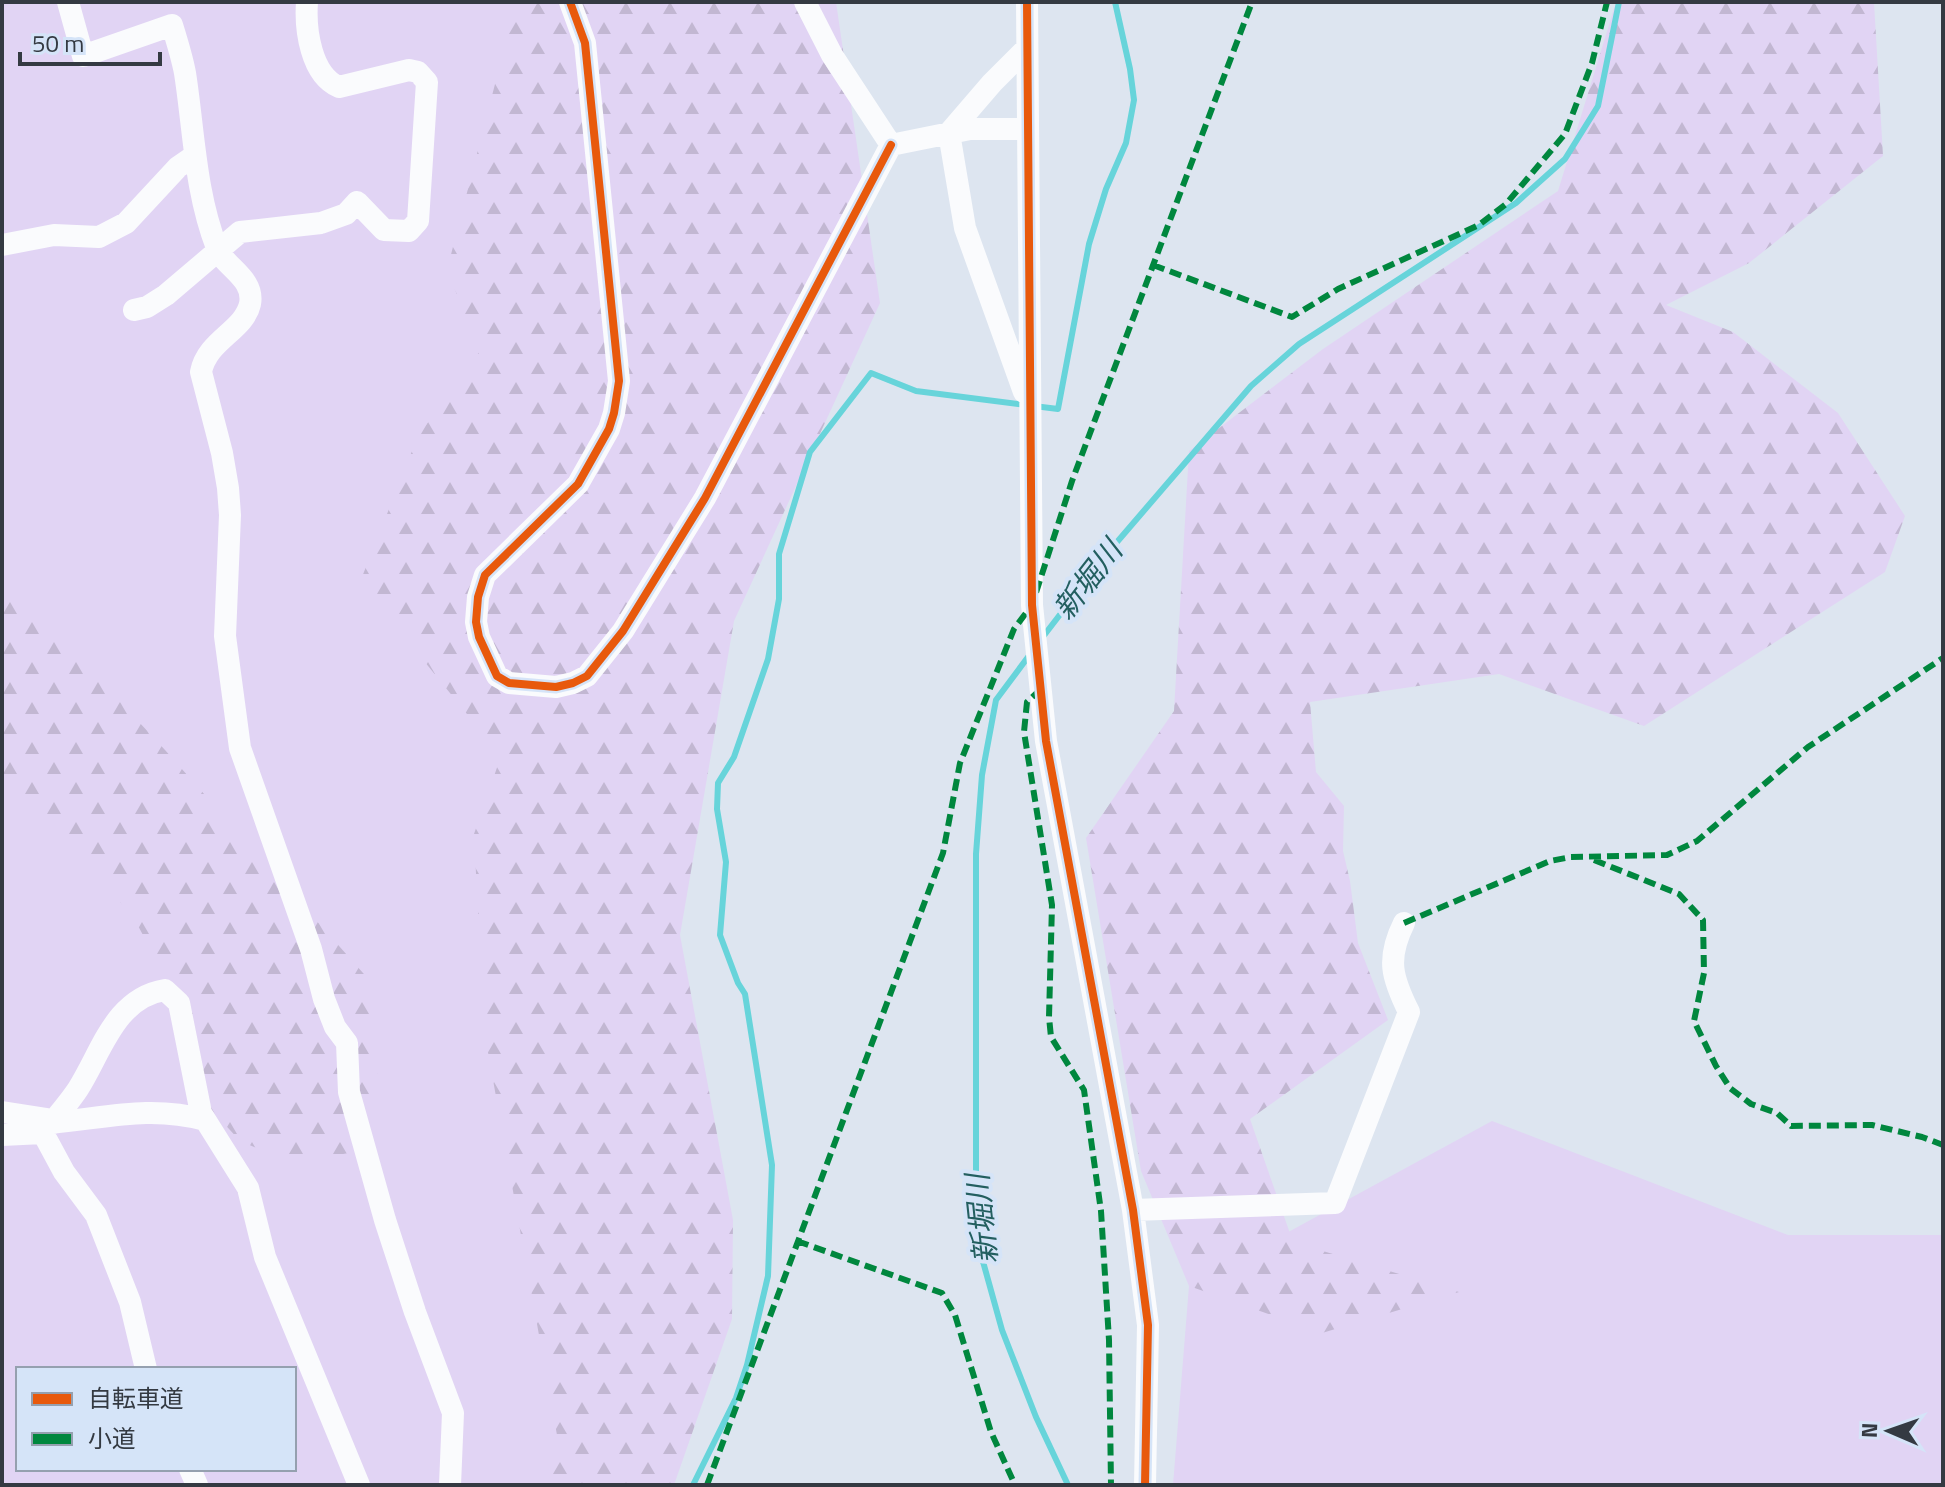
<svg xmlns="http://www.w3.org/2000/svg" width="1945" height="1487" font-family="'Titillium Web','Noto Sans JP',sans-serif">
<defs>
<pattern id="forest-firs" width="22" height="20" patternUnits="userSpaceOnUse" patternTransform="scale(2)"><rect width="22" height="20" fill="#e1d4f4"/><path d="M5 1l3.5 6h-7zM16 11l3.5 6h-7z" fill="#c2b7d2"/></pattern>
</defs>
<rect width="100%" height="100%" fill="#dde5f0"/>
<path fill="#e1d4f4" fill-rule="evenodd" d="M2 2H532L610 719 587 1485H2ZM18 1369H294V1469H18Z
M1492 1121 1788 1235H1943V1485H1173L1189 1286Z"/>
<path fill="url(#forest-firs)" d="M495 2H836L880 303 734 621 680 935 733 1220 732 1319 674 1485H548L557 1435 484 1030 474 834 501 756 360 582 418 436 480 351 447 270 511 22Z
M1616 2H1874L1883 156 1749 263 1666 305 1733 332 1838 413 1905 516 1885 572 1644 726 1499 674 1310 702 1316 772 1344 806 1343 851 1350 881 1358 943 1388 1020 1250 1119 1293 1242 1459 1292 1322 1333 1189 1286 1141 1171 1086 838 1174 711 1189 451 1323 349 1558 191Z
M2 575 165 750 371 982 378 1087 360 1151 293 1163 240 1141 199 1096 181 1006 136 922 75 845 2 772Z"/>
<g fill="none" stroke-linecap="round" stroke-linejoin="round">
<path stroke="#67d4da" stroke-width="6" d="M1042 638 1105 556 1251 386 1299 344 1516 203 1565 159 1598 106 1619 2
M1031 653 996 700 982 775 976 854V1177L982 1258 1002 1330 1036 1417 1068 1485
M693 1485 736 1398 747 1365 768 1276 772 1165 745 994 738 983 720 935 726 862 717 809 718 783 734 757 768 659 779 599V554L810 452 871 373 916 391 1058 409 1089 244 1106 189 1126 143 1134 100 1130 69 1115 2"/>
<path stroke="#fafbfd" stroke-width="22" d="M68 2 83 56 172 25C177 41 182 57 185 73 194 131 195 192 217 248 224 267 255 278 250 304 244 331 207 340 201 372L222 453 228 488 230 515 225 636 240 748 311 949 324 999 335 1027 347 1043 349 1092 385 1220 415 1312 453 1413 450 1485
M570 2 585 43 619 381 614 413 609 429 578 484 485 575 478 597 476 622 479 637 497 676 509 683 556 687 573 683 587 676 623 631 705 498 891 145
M805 2 832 55 891 145
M1027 2 1032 605 1046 741 1133 1210 1148 1325 1145 1485
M891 145 970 129H1027
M2 245 54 235 99 237 126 223 178 167 194 156
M134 310 147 307 166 295 240 232 321 223 346 214 357 202 384 230 409 231 418 221 427 82 418 72 409 70 339 87C311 75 305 30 307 2
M1024 392 965 228 949 133 992 83 1027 48
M2 1112 47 1119 51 1123C106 1118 150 1105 205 1120
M43 1133 64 1172 96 1215 130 1302 146 1369
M2 1135 43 1133C55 1119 68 1104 78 1089 102 1051 115 998 165 990L179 1003 201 1113 248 1188 265 1257 359 1485
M1133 1210 1335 1203 1409 1012C1392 978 1386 959 1404 923
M190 1469 197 1485"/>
<path stroke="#00873e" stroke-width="6" stroke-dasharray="12 6" stroke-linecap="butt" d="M1153 265 1292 317 1338 289 1479 225 1506 204 1565 134 1592 63 1607 2
M1041 689 1027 702 1024 732 1052 905 1049 1017 1051 1037 1084 1090 1101 1211 1109 1340 1111 1485
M1594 860 1679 894 1703 920 1704 973 1694 1021 1716 1066 1730 1088 1751 1104 1777 1113 1791 1126 1872 1125 1922 1137 1943 1145
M1404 923 1550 861 1571 857 1667 855 1697 841 1808 747 1943 658
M797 1241 942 1293 955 1315 991 1432 1015 1485
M707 1485 943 853 960 763 1014 629 1032 605 1072 481 1252 2"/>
<g stroke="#d5e4f8" stroke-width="13">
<path id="cycleway" d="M570 2 585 43 619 381 614 413 609 429 578 484 485 575 478 597 476 622 479 637 497 676 509 683 556 687 573 683 587 676 623 631 705 498 891 145
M1027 2 1032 605 1046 741 1133 1210 1148 1325 1145 1485"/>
</g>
<use href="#cycleway" stroke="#e8590c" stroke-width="8"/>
</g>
<g text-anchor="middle" stroke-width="8" stroke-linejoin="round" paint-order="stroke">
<g font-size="30" font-style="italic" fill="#235f60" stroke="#d5e4f8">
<text transform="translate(1088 580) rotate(-52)" y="10">新堀川</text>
<text transform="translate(982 1219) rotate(-96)" y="10">新堀川</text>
</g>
</g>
<rect width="1945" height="1487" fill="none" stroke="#343a42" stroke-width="8"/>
<rect x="16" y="1367" width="280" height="104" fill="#d5e4f8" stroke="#95a0af" stroke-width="2"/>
<rect x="32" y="1393" width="40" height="12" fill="#e8590c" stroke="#95a0af" stroke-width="2"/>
<text x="88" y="1407" font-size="24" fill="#343a42">自転車道</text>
<rect x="32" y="1433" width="40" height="12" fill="#00873e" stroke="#95a0af" stroke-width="2"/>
<text x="88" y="1447" font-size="24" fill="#343a42">小道</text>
<g transform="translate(1889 1431) rotate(272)" stroke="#d5e4f8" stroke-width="6" paint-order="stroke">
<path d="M0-6L14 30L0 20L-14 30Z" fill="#343a42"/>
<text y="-12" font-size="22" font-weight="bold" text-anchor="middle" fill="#343a42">N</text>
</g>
<path d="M20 52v12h140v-12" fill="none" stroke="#343a42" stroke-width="4"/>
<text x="32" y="52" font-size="24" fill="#343a42" stroke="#d5e4f8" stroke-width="6" paint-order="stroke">50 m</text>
</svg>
